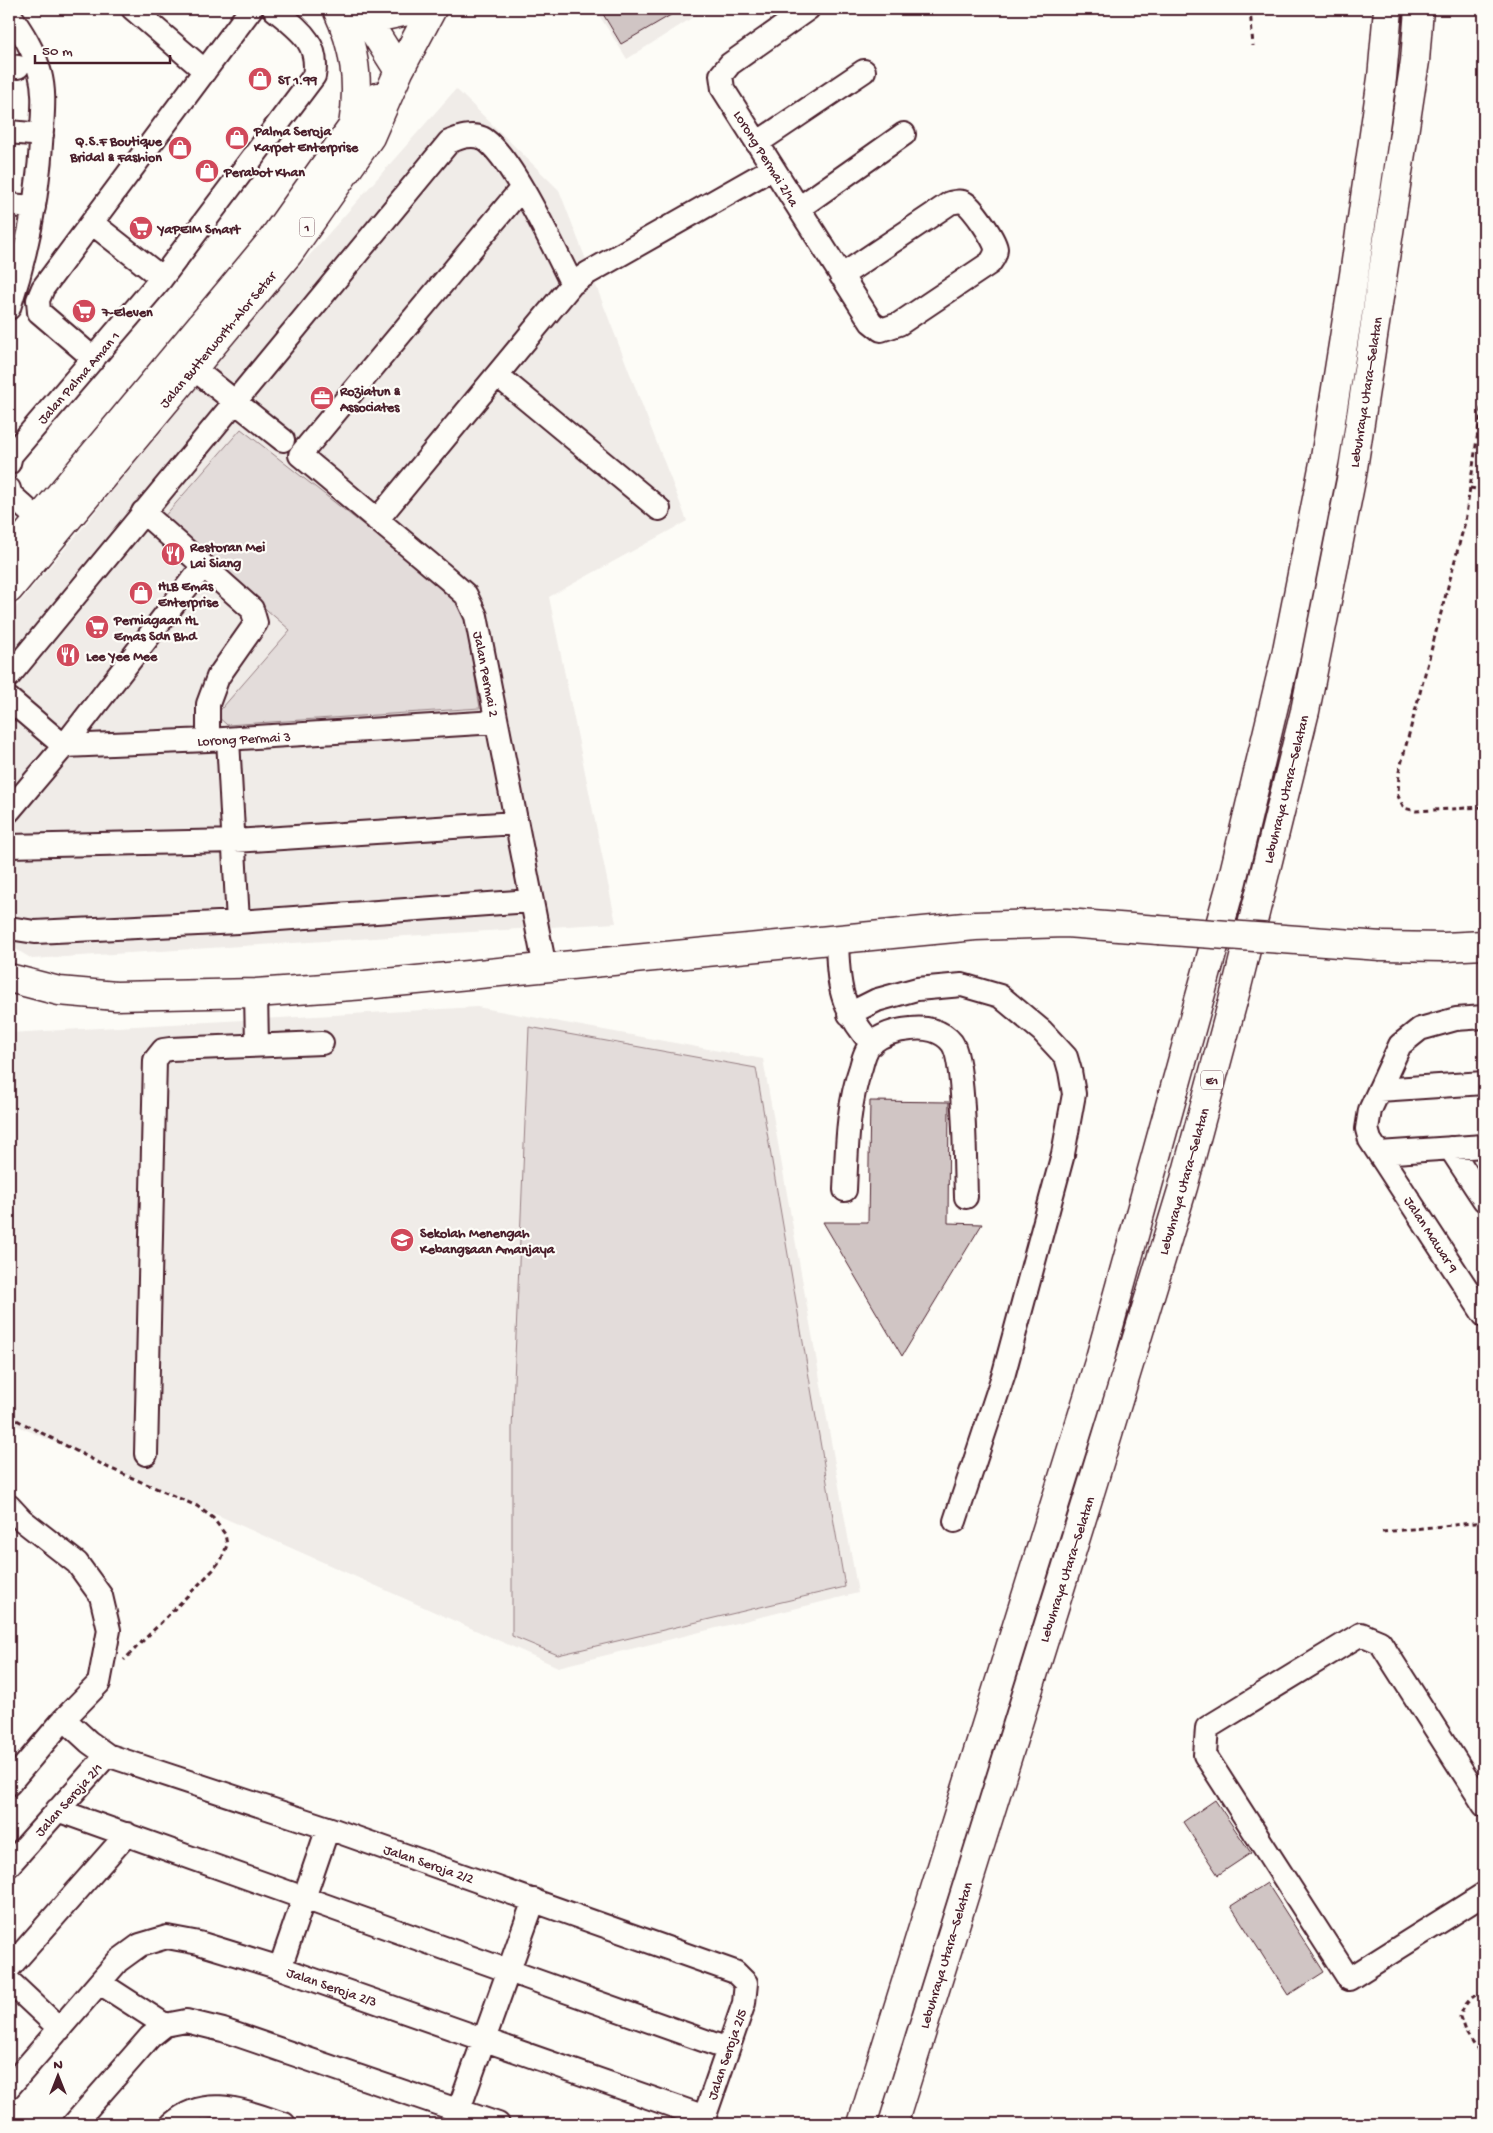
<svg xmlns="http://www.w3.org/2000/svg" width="1493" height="2133" font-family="'Gochi Hand',sans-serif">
<rect width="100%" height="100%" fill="#fdfcf7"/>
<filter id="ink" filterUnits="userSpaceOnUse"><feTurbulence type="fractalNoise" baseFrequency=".02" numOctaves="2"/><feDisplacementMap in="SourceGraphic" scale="10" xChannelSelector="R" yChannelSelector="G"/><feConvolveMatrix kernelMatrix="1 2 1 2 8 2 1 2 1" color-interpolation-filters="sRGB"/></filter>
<g filter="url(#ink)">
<path fill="#f0ece8" d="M595 9H706L627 59Z
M456 89 559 190 687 521 549 597 616 923 32 959 9 945V615L85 525 181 401Z
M477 1007 763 1059 858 1593 558 1667 9 1422V1033Z"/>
<path fill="#e3dcda" stroke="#967e82" d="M241 429 463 603 480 708 227 725 216 715 290 630 162 519Z
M529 1027 756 1068 845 1587 558 1655 512 1636V1429Z"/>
<path fill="#d0c5c4" stroke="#4a1f2b" d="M600 9H681L621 44Z
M870 1101 949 1102 948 1223 982 1224 902 1356 823 1222H868Z
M1215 1800 1251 1853 1218 1875 1183 1822Z
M1267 1883 1324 1972 1288 1995 1231 1906Z"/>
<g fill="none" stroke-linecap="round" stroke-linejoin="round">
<g stroke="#4a1f2b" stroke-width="26">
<path id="minor" d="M133 9 205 71
M808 9 730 64 721 75 723 89 871 322 881 330 899 324 990 263C993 259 996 254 996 249 996 241 972 206 965 203 960 200 955 202 950 203L841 276
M9 13C22 32 34 50 40 73 45 92 43 110 42 130 39 191 28 251 9 308
M9 66 18 67
M9 132 42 135
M757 143 864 71
M521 189 300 455 448 579 466 595 476 616 545 968
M9 205 34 207
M799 208 904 134
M92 223 162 278
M179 357 283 440
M94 359 39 312 38 300 43 288 251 9
M497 375 659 509
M9 463 11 455 162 278 314 76C320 42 298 29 274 9
M9 489 10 494 52 532
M143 512 252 609 256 623 218 677 208 704V740
M377 520 572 284 588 273 773 168
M9 676 449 142C459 138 471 133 482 138 510 152 556 253 572 284
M9 699 64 746 208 740 496 722
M228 739 238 922
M9 811 64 746 203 566
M9 846 234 841 516 823
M9 928 35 932 238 922 531 901
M837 939C838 985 840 1008 872 1044
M256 993 257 1045
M849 1014 877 1000 917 989 962 985 1000 996 1042 1031 1066 1057 1070 1071 1074 1094 1063 1154 1004 1373 955 1521
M1484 1017 1456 1019 1420 1029 1400 1045 1370 1110 1367 1129 1370 1140 1484 1315
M1379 1090 1484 1083
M1450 1148 1484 1200
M1379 1153 1484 1146
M845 1190C847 1148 847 1107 861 1067 863 1059 866 1048 872 1043 883 1034 897 1030 911 1029 925 1027 942 1030 952 1043 965 1061 965 1169 966 1197
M146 1454 155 1060 163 1050 170 1049 322 1043
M9 1506 22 1520 77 1563 101 1596 109 1630 99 1683 64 1719
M9 1784 64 1719 89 1742 107 1755 328 1828 735 1972 746 1983 744 2003 702 2124
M1484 1805 1380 1642 1361 1634 1207 1728 1205 1755 1349 1979 1484 1894
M57 1810 728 2049
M9 1865 107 1755
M9 1968 127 1834
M280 1968 328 1828
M9 1981 60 2029
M100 1983 165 2025
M9 2087 118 1961 140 1945 167 1937 199 1943 280 1968 705 2117
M454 2123 534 1900
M74 2124 150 2037 165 2025 186 2021 223 2030 498 2124
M172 2124C207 2093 246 2112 284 2124"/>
</g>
<g stroke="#4a1f2b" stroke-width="31">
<path id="major" d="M337 9C355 47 360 83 353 126
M339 9 366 23 375 33 399 71
M354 17 389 15 417 9
M9 556 272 240 353 126 378 97
M9 589 289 253 370 137 399 71 432 9
M1381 946 1444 947 1484 945
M9 978 59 991 116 996 256 993 365 985 975 926 1066 923 1158 930"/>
</g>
<g stroke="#4a1f2b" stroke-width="31">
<path id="highway" d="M862 2124 1099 1362 1232 881 1286 655 1325 458 1354 275 1382 78 1388 9
M893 2124 1091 1489 1183 1187 1237 986 1305 711 1352 475 1415 61 1419 9"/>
</g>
<path stroke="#4a1f2b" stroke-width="3" stroke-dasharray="5 4" stroke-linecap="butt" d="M1250 9 1253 46
M1484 390 1465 522 1399 772 1398 796 1404 808 1416 811 1484 807
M1470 488 1484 490
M9 1416 107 1467 197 1506 213 1518 225 1534 227 1545 222 1558 213 1570 124 1660
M1382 1532 1484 1522
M1484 1991C1471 1996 1464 2004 1460 2017L1465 2031 1484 2060"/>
<use href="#minor" stroke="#fdfcf7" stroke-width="22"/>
<use href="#major" stroke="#fdfcf7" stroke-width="28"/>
<use href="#highway" stroke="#fdfcf7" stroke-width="28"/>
<g stroke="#4a1f2b" stroke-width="31" stroke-linecap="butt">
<path id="major-bridge" d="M1158 930 1381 946"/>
</g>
<use href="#major-bridge" stroke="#fdfcf7" stroke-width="28"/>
</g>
</g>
<defs>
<g id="shop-disc" transform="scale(1.25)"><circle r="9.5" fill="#d1495b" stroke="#fdfcf7"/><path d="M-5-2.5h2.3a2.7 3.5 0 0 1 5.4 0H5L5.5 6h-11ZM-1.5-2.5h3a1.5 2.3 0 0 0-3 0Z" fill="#fff"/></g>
<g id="supermarket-disc" transform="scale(1.25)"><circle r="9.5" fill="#d1495b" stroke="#fdfcf7"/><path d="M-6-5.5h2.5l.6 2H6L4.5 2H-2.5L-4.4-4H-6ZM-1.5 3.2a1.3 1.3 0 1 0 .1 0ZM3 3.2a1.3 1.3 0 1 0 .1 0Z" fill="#fff"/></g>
<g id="office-disc" transform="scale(1.25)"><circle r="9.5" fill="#d1495b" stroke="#fdfcf7"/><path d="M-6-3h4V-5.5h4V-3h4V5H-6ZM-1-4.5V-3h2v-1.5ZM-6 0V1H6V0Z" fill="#fff"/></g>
<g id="restaurant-disc" transform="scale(1.25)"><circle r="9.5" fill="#d1495b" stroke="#fdfcf7"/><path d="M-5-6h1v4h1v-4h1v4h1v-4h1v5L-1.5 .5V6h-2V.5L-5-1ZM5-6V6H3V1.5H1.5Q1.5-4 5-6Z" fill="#fff"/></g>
<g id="school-disc" transform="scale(1.25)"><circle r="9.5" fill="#d1495b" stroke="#fdfcf7"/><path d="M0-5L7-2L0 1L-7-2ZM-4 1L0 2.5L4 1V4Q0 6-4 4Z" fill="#fff"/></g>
</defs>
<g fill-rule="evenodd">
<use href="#shop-disc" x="260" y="79"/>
<use href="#shop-disc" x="237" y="138"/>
<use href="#shop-disc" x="180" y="148"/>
<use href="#shop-disc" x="207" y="171"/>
<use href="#supermarket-disc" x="141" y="228"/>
<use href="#supermarket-disc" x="84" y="311"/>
<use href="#office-disc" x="322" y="398"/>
<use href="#restaurant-disc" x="173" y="554"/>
<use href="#shop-disc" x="141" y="593"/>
<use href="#supermarket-disc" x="97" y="627"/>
<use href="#restaurant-disc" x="68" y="655"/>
<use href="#school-disc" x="402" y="1240"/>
</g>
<g text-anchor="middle" stroke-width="4.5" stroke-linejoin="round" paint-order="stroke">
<g fill="#fdfcf7" stroke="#806168" stroke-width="1">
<rect x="299.5" y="217.5" width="15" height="19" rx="4"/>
<rect x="1201" y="1070.5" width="22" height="19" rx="4"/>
</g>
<g font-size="12" font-weight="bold" fill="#4a1f2b">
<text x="307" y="231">1</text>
<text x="1212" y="1084">E1</text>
</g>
<g font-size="14" font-weight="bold" fill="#4a1f2b" stroke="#fdfcf7" text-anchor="start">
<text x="278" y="84">ST 1.99</text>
<text x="254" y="135">Palma Seroja<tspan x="254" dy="16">Karpet Enterprise</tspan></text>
<text x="162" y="145" text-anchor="end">Q.S.F Boutique<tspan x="162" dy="16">Bridal &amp; Fashion</tspan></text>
<text x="224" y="176">Perabot Khan</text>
<text x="158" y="233">YaPEIM Smart</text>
<text x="102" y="316">7-Eleven</text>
<text x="340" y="395">Roziatun &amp;<tspan x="340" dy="16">Associates</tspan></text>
<text x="190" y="551">Restoran Mei<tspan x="190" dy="16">Lai Siang</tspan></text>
<text x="158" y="590">HLB Emas<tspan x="158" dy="16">Enterprise</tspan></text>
<text x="114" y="624">Perniagaan HL<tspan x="114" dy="16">Emas Sdn Bhd</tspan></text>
<text x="86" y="660">Lee Yee Mee</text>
<text x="420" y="1237">Sekolah Menengah<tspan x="420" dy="16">Kebangsaan Amanjaya</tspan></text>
</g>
<g font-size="14" fill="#4a1f2b" stroke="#fdfcf7">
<text transform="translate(767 158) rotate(58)" y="5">Lorong Permai 2/1a</text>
<text transform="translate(217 339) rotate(-50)" y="5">Jalan Butterworth-Alor Setar</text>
<text transform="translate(78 377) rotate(-49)" y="5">Jalan Palma Aman 1</text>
<text transform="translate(1365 392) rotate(-81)" y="5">Lebuhraya Utara–Selatan</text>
<text transform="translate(487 674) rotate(79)" y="5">Jalan Permai 2</text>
<text transform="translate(244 738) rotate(-3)" y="5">Lorong Permai 3</text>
<text transform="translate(1285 789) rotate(-76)" y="5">Lebuhraya Utara–Selatan</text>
<text transform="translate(1183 1181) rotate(-74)" y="5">Lebuhraya Utara–Selatan</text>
<text transform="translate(1432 1234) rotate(57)" y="5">Jalan Mawar 9</text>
<text transform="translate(1066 1569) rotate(-72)" y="5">Lebuhraya Utara–Selatan</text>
<text transform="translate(68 1799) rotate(-48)" y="5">Jalan Seroja 2/1</text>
<text transform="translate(429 1863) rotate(19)" y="5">Jalan Seroja 2/2</text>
<text transform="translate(945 1955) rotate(-73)" y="5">Lebuhraya Utara–Selatan</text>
<text transform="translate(332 1986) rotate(19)" y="5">Jalan Seroja 2/3</text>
<text transform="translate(726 2054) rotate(-71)" y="5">Jalan Seroja 2/5</text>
</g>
</g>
<rect width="1493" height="2133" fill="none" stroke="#fdfcf7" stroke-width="30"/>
<rect x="15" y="15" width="1463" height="2103" fill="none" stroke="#4a1f2b" stroke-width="2" filter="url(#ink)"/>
<g transform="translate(58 2076)" stroke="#fdfcf7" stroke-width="4" paint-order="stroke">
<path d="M0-4L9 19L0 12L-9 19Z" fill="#4a1f2b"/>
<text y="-8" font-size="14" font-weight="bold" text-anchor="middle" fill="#4a1f2b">N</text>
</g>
<path d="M35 55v8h135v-8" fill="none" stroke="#4a1f2b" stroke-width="2.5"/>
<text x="42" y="55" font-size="15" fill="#4a1f2b" stroke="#fdfcf7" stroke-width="4" paint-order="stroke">50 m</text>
</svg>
